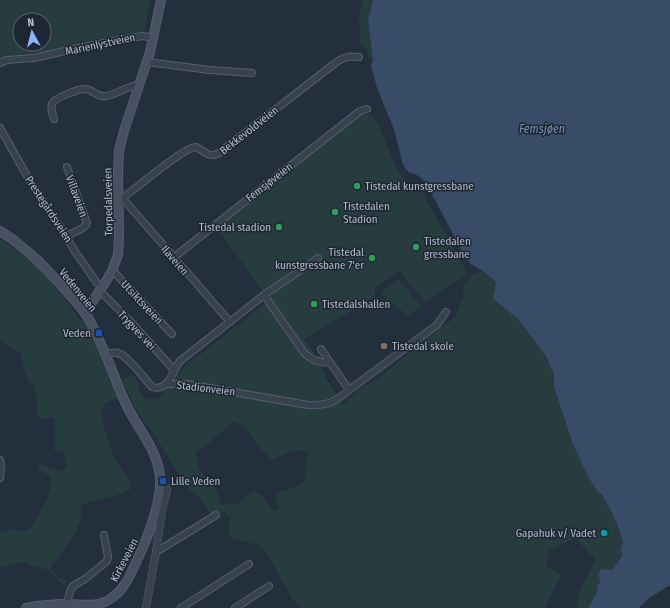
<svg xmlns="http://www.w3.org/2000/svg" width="670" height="608" font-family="'Fira Sans Condensed',sans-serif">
<rect width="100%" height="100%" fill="#242f3e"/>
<path fill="#263c3f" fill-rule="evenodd" d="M0 0H150L145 29 142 32 140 33 119 38 49 52 21 56 16 55 0 59ZM20 20H44V44H20Z
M363 0H373L368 22 373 59 369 58C367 49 367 46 358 42L360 39 359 17Z
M361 114C369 114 372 114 377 121L397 169 406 182H415L419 186 467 273 426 303 399 271 375 288V297L304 339 320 363 326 378 343 404 361 388 378 378 455 317 463 297 464 283 468 281 471 275 483 271 496 282 493 299 518 319 546 356 554 375V387L572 442 581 458 602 494 615 519 623 541 622 545 620 549 623 555 612 570 602 582 598 591 588 608H576L580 589 595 562 594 558 589 554 576 538 550 550 546 566 561 574 545 608H302L292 599 269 556 259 545 232 539C226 534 231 524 230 517L224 513 217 511 211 515 199 496 190 490 152 432 135 408 122 380 129 376 134 375C138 380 137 384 139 389 140 393 143 396 145 398L155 399 159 397 189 362 209 348 269 300 216 227ZM233 422 244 426 259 446 271 460C280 457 300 446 309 452L306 463 305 480 298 486 276 493V500L279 506 277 510H271L262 495 253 491 239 503 223 505 221 504 217 491 199 468 196 452 211 441Z
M0 239C12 247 24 255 35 264 51 279 62 298 76 314 82 321 89 326 94 335 104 355 108 377 119 397L104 404 101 411 105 430 114 457 130 481V490L117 495 87 503 82 505 80 522 74 536 51 567C53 575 60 578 67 581L64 587 56 577 48 570 34 566 24 562 0 567V533L12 529 20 531H28C37 518 51 496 52 480L48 475 38 468 40 463 47 467 62 472 67 465 63 450 58 453 54 450 55 431 54 419 51 417 43 420 38 417V403L34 385 28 382 23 365 21 352 17 353 0 339Z
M398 279 422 307 408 316 380 293Z"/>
<path fill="#394c67" d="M373 0H670V585L649 598 639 608H588L598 591 597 586 601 582 598 575 601 569 612 570 623 555 620 549 622 545 623 541 615 519 602 494 597 491 589 478 572 442 554 387V375L546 356 518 319 493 299 496 282 483 271 471 264 462 251 427 185C422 179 419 174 410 173L405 168 402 161 394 129 377 88 371 66 373 59 368 21Z"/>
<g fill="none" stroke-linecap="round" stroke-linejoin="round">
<g stroke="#565f6c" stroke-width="8">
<path id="minor" d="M147 62 210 70 252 73
M0 63 7 60 34 58 83 47 142 36 154 38
M54 119C53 115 50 109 52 104 54 98 80 88 86 89 93 90 98 98 106 96 118 94 127 86 139 85
M0 128 31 183 66 236 74 250 97 283 102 287
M119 199 125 196C138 187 184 147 196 147 205 151 209 159 219 153L338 61C346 56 351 56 359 57
M119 199 125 201 230 322
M66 236C73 232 84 230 87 223L67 167
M173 258 360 111 367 109
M112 271 116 274 172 334
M100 291 129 320 174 370
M264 295 305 354C312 360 321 363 330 363
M321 349 349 390
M106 355C110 353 114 352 118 353 127 355 145 379 152 387 169 392 172 371 180 361L264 295 318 258
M166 384H187L210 388 308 405C328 406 335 402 349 390L437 325 446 312
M0 460 1 468 0 478
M156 552 200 525 216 515
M67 604 69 595 71 589 73 586 85 579 107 561 108 557 104 535
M181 608 249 564
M235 608 269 586"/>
</g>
<g stroke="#565f6c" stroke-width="8">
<path id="tertiary" d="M146 608 156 552 162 510 167 490 166 487 164 485 160 484"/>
</g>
<g stroke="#565f6c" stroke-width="10">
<path id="secondary" d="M0 231C8 236 16 241 22 247 39 260 53 276 67 292 76 302 85 311 91 323 100 340 107 358 114 375 118 386 122 396 127 406 139 431 157 448 160 477 162 499 148 538 138 558 131 573 125 590 110 599 97 608 83 604 69 604 55 604 40 605 26 608
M84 312 93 301 106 281 112 271 118 255 119 236 118 172 119 151 124 131 150 52 161 0"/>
</g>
<use href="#minor" stroke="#38414e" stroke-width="6"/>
<use href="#tertiary" stroke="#38414e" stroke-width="7"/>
<use href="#secondary" stroke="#465061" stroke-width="8"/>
</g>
<g fill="#2e9e5b" stroke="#1d2633" stroke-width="1.5">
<circle cx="357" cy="186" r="4"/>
<circle cx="335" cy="212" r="4"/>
<circle cx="279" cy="227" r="4"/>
<circle cx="416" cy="247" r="4"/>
<circle cx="372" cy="258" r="4"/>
<circle cx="314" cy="304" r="4"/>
</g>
<g fill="#1a4fb4" stroke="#1d2633" stroke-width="1.5">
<rect x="95" y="329" width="8" height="8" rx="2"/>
<rect x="159" y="477" width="8" height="8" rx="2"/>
</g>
<circle fill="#8d6e63" stroke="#1d2633" stroke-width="1.5" cx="384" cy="346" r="4"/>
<circle fill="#0f9aa8" stroke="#1d2633" stroke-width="1.5" cx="604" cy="533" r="4"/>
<g text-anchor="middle" stroke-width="3" stroke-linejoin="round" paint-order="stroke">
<g font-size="11" fill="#b4bcc9" stroke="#1d2633">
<text transform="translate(100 44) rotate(-12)" y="4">Marienlystveien</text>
<text transform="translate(249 130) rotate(-38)" y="4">Bekkevoldveien</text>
<text transform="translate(269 182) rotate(-38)" y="4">Femsjøveien</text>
<text transform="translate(77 196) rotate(70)" y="4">Villaveien</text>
<text transform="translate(108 202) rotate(-91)" y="4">Torpedalsveien</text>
<text transform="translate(49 209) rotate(57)" y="4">Prestegårdsveien</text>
<text transform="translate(175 260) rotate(49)" y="4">Ilaveien</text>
<text transform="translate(78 290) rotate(51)" y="4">Vedenveien</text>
<text transform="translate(142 302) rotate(47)" y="4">Utsiktsveien</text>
<text transform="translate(137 330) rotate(47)" y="4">Trygves vei</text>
<text transform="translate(206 388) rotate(7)" y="4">Stadionveien</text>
<text transform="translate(124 560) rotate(-63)" y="4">Kirkeveien</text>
</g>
<g font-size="11" fill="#b4bcc9" stroke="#1d2633" text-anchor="start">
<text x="365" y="190">Tistedal kunstgressbane</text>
<text x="343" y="210">Tistedalen<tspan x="343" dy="13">Stadion</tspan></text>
<text x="271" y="231" text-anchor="end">Tistedal stadion</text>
<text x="424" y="245">Tistedalen<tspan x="424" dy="13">gressbane</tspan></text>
<text x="364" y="256" text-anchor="end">Tistedal<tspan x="364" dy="13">kunstgressbane 7'er</tspan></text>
<text x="322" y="308">Tistedalshallen</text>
<text x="91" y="337" text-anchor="end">Veden</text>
<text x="392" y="350">Tistedal skole</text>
<text x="171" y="485">Lille Veden</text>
<text x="596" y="537" text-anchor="end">Gapahuk v/ Vadet</text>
</g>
<g font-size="12" font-style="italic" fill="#7c92b1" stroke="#1d2633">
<text x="542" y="133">Femsjøen</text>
</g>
</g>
<g transform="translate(32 32) rotate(353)"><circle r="19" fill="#1d2633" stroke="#59626f"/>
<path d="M0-3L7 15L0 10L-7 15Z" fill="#8ab4f8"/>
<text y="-6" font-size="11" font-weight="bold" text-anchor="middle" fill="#b4bcc9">N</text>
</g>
</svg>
